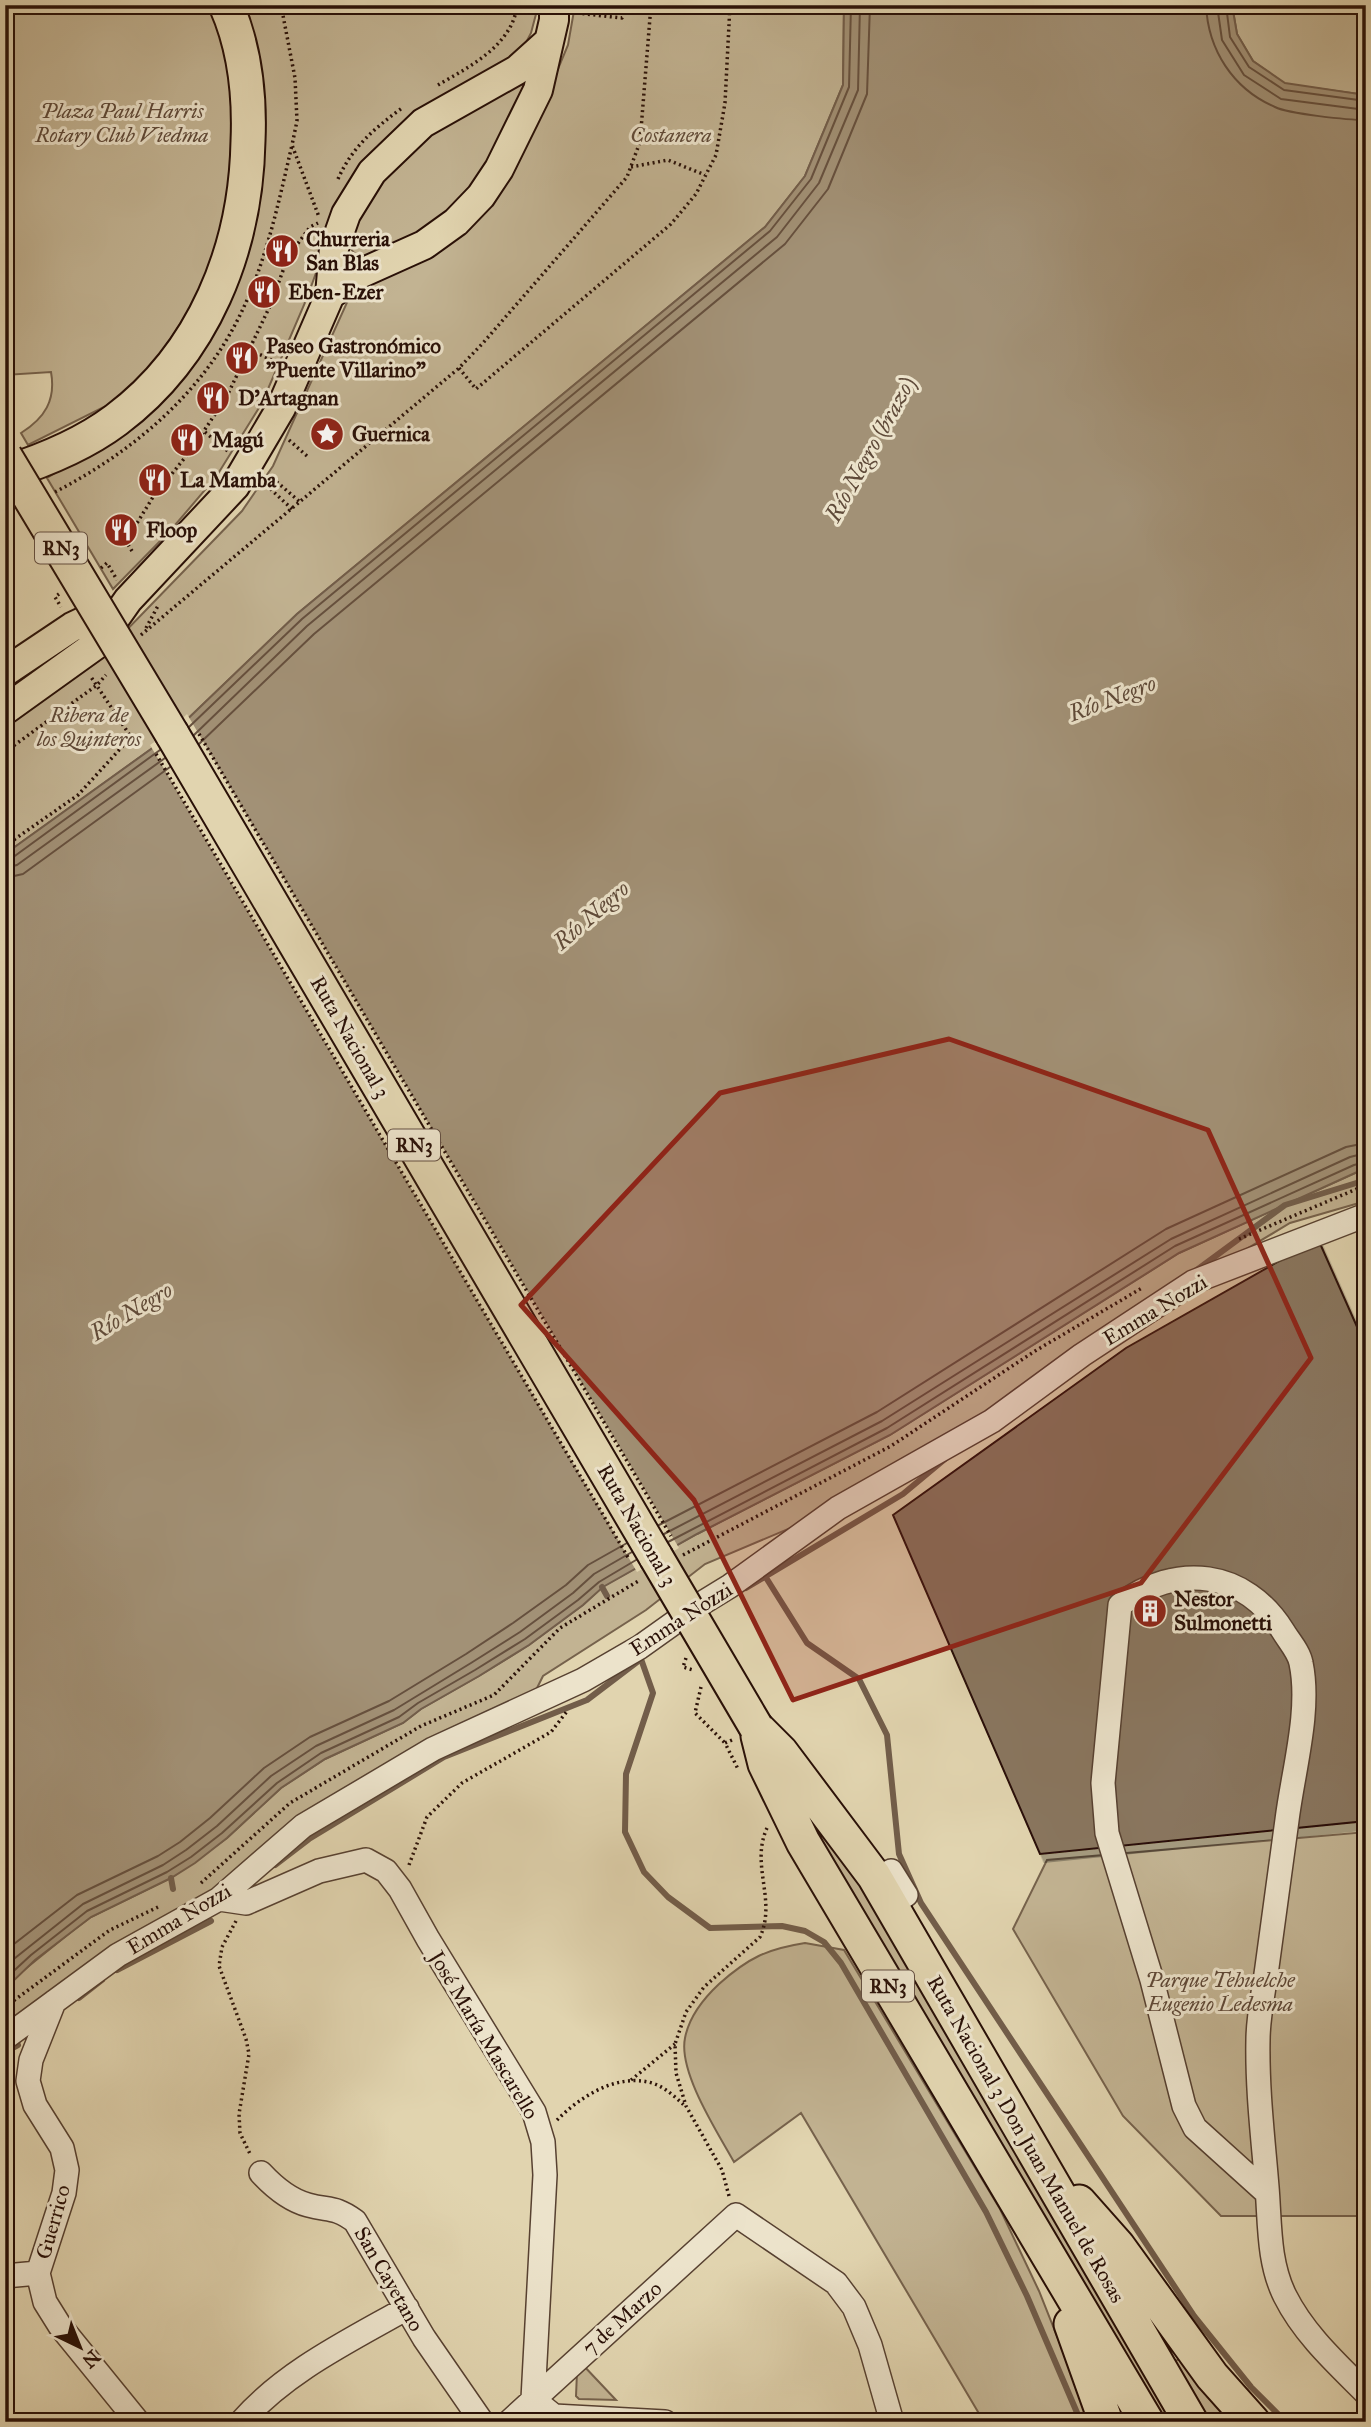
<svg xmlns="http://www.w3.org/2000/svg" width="1371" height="2427" font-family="'IM FELL Great Primer',serif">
<defs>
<filter id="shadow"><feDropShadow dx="4.5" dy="8" stdDeviation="0" flood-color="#0004"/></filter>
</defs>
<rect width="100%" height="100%" fill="#e1d4af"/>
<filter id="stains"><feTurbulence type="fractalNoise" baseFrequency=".00286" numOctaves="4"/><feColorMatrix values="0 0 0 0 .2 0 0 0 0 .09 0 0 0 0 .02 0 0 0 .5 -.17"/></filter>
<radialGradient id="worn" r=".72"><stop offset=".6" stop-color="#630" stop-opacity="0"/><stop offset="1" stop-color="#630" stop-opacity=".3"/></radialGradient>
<path fill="#c2b392" stroke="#76624c" stroke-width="2" d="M5 5H216L240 115 225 226 196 300 161 353 141 377 110 404 28 445 21 433C45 418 56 400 51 372L5 375Z
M241 5H536V14L531 33 520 54 416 118 321 259 307 298 262 403 216 477 170 531 113 589 47 478 122 432 232 284Z
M575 5H844L843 85 805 176 765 227 297 614 172 734 5 854V722L116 641 242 511 273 466 349 298 363 285 427 253 548 93 568 45Z
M1232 5H1366V95L1285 84 1253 61 1237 34Z
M524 81 528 84 490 165 444 220 366 257C354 256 351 251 347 240L369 190 414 142Z
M1366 1168V1201L1290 1223 1088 1344 916 1461 838 1508 705 1564 646 1610 543 1676 532 1698 205 1898 5 2026V1989L19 1974 71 1932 91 1917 171 1878 227 1838 281 1788 325 1759 403 1723 421 1709 479 1676 529 1645 583 1605 602 1587 697 1534 890 1435 1179 1253Z
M815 1819 826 1827 1176 2422H1159L808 1824Z
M1366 1832V2216H1221L1123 2116 1013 1929 1047 1860Z
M805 1943 844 1950 1000 2209 1039 2291 1091 2422H984L801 2113 734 2162C718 2133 678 2072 685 2038 689 2017 703 1999 719 1984 748 1958 767 1949 805 1943Z
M1182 2357 1239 2422H1207L1174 2362Z
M582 2364 616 2400 579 2399 576 2396 577 2372Z"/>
<path fill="#a29176" stroke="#725d4a" stroke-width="2" d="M844 5H1232L1237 34 1253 61 1285 83 1366 95V1168L1179 1253 890 1435 697 1534 603 1587 583 1605 529 1645 479 1676 421 1709 403 1723 325 1759 281 1788 227 1838 195 1863 171 1878 91 1917 35 1960 5 1989V854L172 734 297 614 765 227 805 176 843 85Z"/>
<path fill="#e1d4af" d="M187 714 679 1548 637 1572 150 745 170 731Z"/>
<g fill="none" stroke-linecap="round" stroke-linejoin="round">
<path stroke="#66503e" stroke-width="2" d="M1206 5C1208 50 1233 89 1275 107 1289 114 1348 120 1366 120
M1217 5 1222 40 1244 75 1281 99 1366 110
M1226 5 1230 37 1249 67 1284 90 1366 101
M189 727 302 619 770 231 811 179 849 87 851 5
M194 735 307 626 777 237 819 183 858 90 860 5
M199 744 314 634 785 244 828 189 867 94 870 5
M5 859 12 858 160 750
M5 868 17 865 165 758
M5 878 23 874 170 767
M659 1525 877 1412 1166 1229 1346 1147 1366 1143
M664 1534 882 1421 1171 1239 1350 1157 1366 1153
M668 1542 887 1428 1175 1246 1354 1165 1366 1162
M5 1951 77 1895 158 1856 180 1842 210 1818 264 1768 310 1737 389 1701 466 1654 513 1623 566 1585 588 1565 627 1543
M5 1966 83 1904 163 1865 186 1850 217 1826 271 1776 316 1746 394 1710 471 1663 520 1632 573 1593 594 1574 632 1552
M5 1979 31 1955 87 1911 167 1872 191 1857 222 1833 277 1783 321 1753 399 1717 418 1703 475 1670 525 1639 578 1600 599 1582 636 1560"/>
<path stroke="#725d4a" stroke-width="6" d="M1194 1272 1285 1205 1366 1180
M765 1576 807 1643 859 1679 887 1735 899 1854 921 1903 1194 2316 1251 2387 1286 2422
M602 1587 607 1596
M746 1588 903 1494 945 1459
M641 1659 653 1693 626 1774 625 1832 644 1872 668 1897 710 1928 782 1926 805 1931 824 1942 841 1963 986 2212 1027 2296 1081 2422
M275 1865 309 1839 444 1757 587 1700 641 1659
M171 1878 173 1889
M117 1970 211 1921
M79 1998 102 1980
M5 2052 18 2045"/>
</g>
<path fill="#89765e" stroke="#291007" stroke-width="2" filter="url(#shadow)" d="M1318 1239 1366 1347V1821L1040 1854 893 1515 1126 1348Z"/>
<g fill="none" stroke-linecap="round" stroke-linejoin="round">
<g stroke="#574131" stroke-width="26">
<path id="minor" d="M219 1899 246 1903 319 1871 366 1860 386 1871 400 1889 428 1939 534 2112 543 2142 545 2175 533 2399 554 2416V2422
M890 1904 906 1895 891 1871
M54 2002 31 2060 28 2081 35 2105 62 2148 67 2170 64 2193 38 2273 45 2302 60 2326 138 2422
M5 2038 118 1955 219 1899 303 1826 433 1749 583 1680 640 1647 699 1605 730 1586 838 1508 992 1421 1082 1355 1193 1282 1366 1215
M261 2173C274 2187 289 2200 308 2205 330 2211 334 2206 355 2221L424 2338 482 2422
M1267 2193 1195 2128 1184 2106 1152 1980 1107 1833 1103 1783 1120 1605C1176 1562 1245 1570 1283 1631 1289 1641 1299 1652 1301 1663 1311 1711 1293 1771 1287 1820 1280 1869 1274 1918 1267 1967 1264 1990 1258 2016 1258 2040 1257 2089 1263 2138 1267 2187 1270 2223 1268 2262 1285 2296 1304 2334 1336 2363 1366 2393
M5 2276 38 2273
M554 2416 665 2422
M241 2422C286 2371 349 2341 407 2308
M509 2422 736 2215 836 2283 854 2307 870 2345 892 2422"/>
</g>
<g stroke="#291007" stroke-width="32">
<path id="major" d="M330 295 355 276 424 245 456 222 481 196 499 169 538 90 554 20V5
M5 672 72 627 91 618 117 613
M5 710 97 644 128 600 235 486 281 408 330 295 334 248 346 214 372 172 423 123 517 70 549 41"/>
</g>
<g stroke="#291007" stroke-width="37">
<path id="highway" d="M5 473C43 461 84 444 116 420 204 354 246 249 248 141 250 94 245 48 226 5
M172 734 656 1557
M756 1727 781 1752 874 1876 1191 2422
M758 1736 765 1764 803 1842 1147 2422
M1079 2202 1118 2246 1212 2376 1253 2422
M1071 2324 1106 2422"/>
</g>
<path stroke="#291007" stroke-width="3.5" stroke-dasharray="2 3.5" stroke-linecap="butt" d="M281 5 295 78 297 121 292 145 319 217
M577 13 622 18 629 5
M438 85C469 67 513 45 517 5
M631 167 668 160 705 175
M338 179C352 147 375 128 402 108
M250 350 276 362
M459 368 476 389 671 224 696 194 716 155 725 103 730 5
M205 432 230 453
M289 440 307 456
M55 492C129 454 197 398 236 323 265 268 278 205 292 145
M292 509 265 484 270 476 300 502
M132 551 126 541 153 497 192 449 227 396 270 306 288 257 310 227 318 223
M101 568 107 563 117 580
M59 594 55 597 61 607
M146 628 159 604
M141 635 459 368 483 343 627 177 640 142 651 5
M5 752 97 685 106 675
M5 846 78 795 131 737 91 677
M1239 1239 1366 1185
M683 1555 891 1446 1035 1351 1142 1288
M686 1658 683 1667 693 1670
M701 1687 695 1713 725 1743
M732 1740 725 1743 738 1769
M409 1865 427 1817 462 1783 551 1732 568 1710
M201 1883 290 1803 421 1726 494 1695 560 1628 640 1580
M236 1921 222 1947 219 1966 246 2039 249 2054 239 2114 240 2133 251 2156
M5 2007 110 1930 158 1907
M631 2080 675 2044
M557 2120C581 2096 617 2073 652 2083 665 2087 675 2097 684 2105
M729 2196 722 2170 686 2106 676 2073 675 2044 686 2012 704 1987 760 1937C777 1900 750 1865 767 1828"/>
<use href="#minor" stroke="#ece3cb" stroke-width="23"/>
<use href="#major" stroke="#e1d4af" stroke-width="28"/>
<use href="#highway" stroke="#e1d4af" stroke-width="33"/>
<g stroke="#291007" stroke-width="37" stroke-linecap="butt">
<path id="highway-bridge" d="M5 456 172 734
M656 1557 756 1727"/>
</g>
<path stroke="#291007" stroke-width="3.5" stroke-dasharray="2 3.5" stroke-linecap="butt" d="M199 734 671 1536
M156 754 629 1559"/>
<use href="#highway-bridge" stroke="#e1d4af" stroke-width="33"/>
</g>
<path fill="#8f2418" fill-opacity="0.2" stroke="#8f2418" stroke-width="5" stroke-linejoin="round" d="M949 1039 1208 1130 1311 1358 1141 1583 793 1700 694 1500 521 1305 720 1093Z"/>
<defs>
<g id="restaurant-disc" transform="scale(1.75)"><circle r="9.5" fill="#8f2418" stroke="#ece3cb"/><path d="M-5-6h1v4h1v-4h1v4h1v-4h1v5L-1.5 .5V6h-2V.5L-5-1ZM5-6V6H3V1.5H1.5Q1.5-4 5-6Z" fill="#fff"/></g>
<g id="sight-disc" transform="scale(1.75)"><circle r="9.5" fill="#8f2418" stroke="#ece3cb"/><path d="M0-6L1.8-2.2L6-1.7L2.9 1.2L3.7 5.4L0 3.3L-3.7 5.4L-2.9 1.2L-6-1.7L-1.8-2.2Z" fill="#fff"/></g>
<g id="building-disc" transform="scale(1.75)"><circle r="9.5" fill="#8f2418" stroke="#ece3cb"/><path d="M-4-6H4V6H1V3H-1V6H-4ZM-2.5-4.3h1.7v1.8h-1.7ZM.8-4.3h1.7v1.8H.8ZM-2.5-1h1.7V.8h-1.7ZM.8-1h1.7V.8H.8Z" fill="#fff"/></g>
</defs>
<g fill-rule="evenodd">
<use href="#restaurant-disc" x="282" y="251"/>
<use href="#restaurant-disc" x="264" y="292"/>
<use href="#restaurant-disc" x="242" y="358"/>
<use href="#restaurant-disc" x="213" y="398"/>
<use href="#sight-disc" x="327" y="434"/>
<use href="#restaurant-disc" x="187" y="440"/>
<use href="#restaurant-disc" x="155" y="480"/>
<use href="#restaurant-disc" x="121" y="530"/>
<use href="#building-disc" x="1150" y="1611"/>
</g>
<g text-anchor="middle" stroke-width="6" stroke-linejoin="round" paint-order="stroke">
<g fill="#ece3cb" stroke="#644f42" stroke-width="2">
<rect x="35" y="532.5" width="52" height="31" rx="5"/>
<rect x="388" y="1129.5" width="52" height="31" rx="5"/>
<rect x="862" y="1970.5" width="52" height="31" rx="5"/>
</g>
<g font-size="19" font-weight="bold" fill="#291007">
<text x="61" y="555">RN3</text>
<text x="414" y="1152">RN3</text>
<text x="888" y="1993">RN3</text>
</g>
<g font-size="21" font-style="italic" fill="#5f4938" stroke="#ece3cb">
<text x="122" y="118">Plaza Paul Harris<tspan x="122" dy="24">Rotary Club Viedma</tspan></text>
<text x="671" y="142">Costanera</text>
<text x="89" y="722">Ribera de<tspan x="89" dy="24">los Quinteros</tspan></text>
<text x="1220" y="1987">Parque Tehuelche<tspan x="1220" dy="24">Eugenio Ledesma</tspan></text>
</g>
<g font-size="21" font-weight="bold" fill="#291007" stroke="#ece3cb" text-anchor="start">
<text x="306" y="246">Churreria<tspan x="306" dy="24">San Blas</tspan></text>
<text x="288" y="299">Eben-Ezer</text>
<text x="266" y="353">Paseo Gastronómico<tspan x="266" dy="24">"Puente Villarino"</tspan></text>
<text x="238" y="405">D'Artagnan</text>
<text x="352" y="441">Guernica</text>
<text x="212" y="447">Magú</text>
<text x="180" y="487">La Mamba</text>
<text x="146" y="537">Floop</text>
<text x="1174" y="1606">Nestor<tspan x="1174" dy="24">Sulmonetti</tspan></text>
</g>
<g font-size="21" fill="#291007" stroke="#ece3cb">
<text transform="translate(350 1037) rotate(60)" y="7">Ruta Nacional 3</text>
<text transform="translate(1155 1310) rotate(-31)" y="7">Emma Nozzi</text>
<text transform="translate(637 1525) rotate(60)" y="7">Ruta Nacional 3</text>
<text transform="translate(681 1619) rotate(-33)" y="7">Emma Nozzi</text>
<text transform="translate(179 1919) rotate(-31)" y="7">Emma Nozzi</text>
<text transform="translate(484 2035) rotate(59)" y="7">José María Mascarello</text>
<text transform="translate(1026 2139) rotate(60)" y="7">Ruta Nacional 3 Don Juan Manuel de Rosas</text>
<text transform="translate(53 2222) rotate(-74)" y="7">Guerrico</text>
<text transform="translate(389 2279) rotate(60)" y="7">San Cayetano</text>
<text transform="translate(622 2318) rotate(-42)" y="7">7 de Marzo</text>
</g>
<g font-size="23" font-style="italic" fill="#5f4a39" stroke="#ece3cb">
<text transform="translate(870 449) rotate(-61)" y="8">Río Negro (brazo)</text>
<text transform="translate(1112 698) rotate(-21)" y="8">Río Negro</text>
<text transform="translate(591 915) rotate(-41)" y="8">Río Negro</text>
<text transform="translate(131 1311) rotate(-31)" y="8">Río Negro</text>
</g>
</g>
<rect width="1371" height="2427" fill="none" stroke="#e1d4af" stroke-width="28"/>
<rect x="7" y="7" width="1357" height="2413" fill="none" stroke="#291007" stroke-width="3.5"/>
<rect x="14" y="14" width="1343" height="2399" fill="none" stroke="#291007" stroke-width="2"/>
<g transform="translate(80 2347) rotate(137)" stroke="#ece3cb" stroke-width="5" paint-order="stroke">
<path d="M0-5L12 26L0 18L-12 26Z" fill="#291007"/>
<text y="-10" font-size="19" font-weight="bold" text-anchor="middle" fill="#291007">N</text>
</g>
<rect width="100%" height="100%" filter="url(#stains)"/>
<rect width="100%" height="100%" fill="url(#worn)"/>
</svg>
